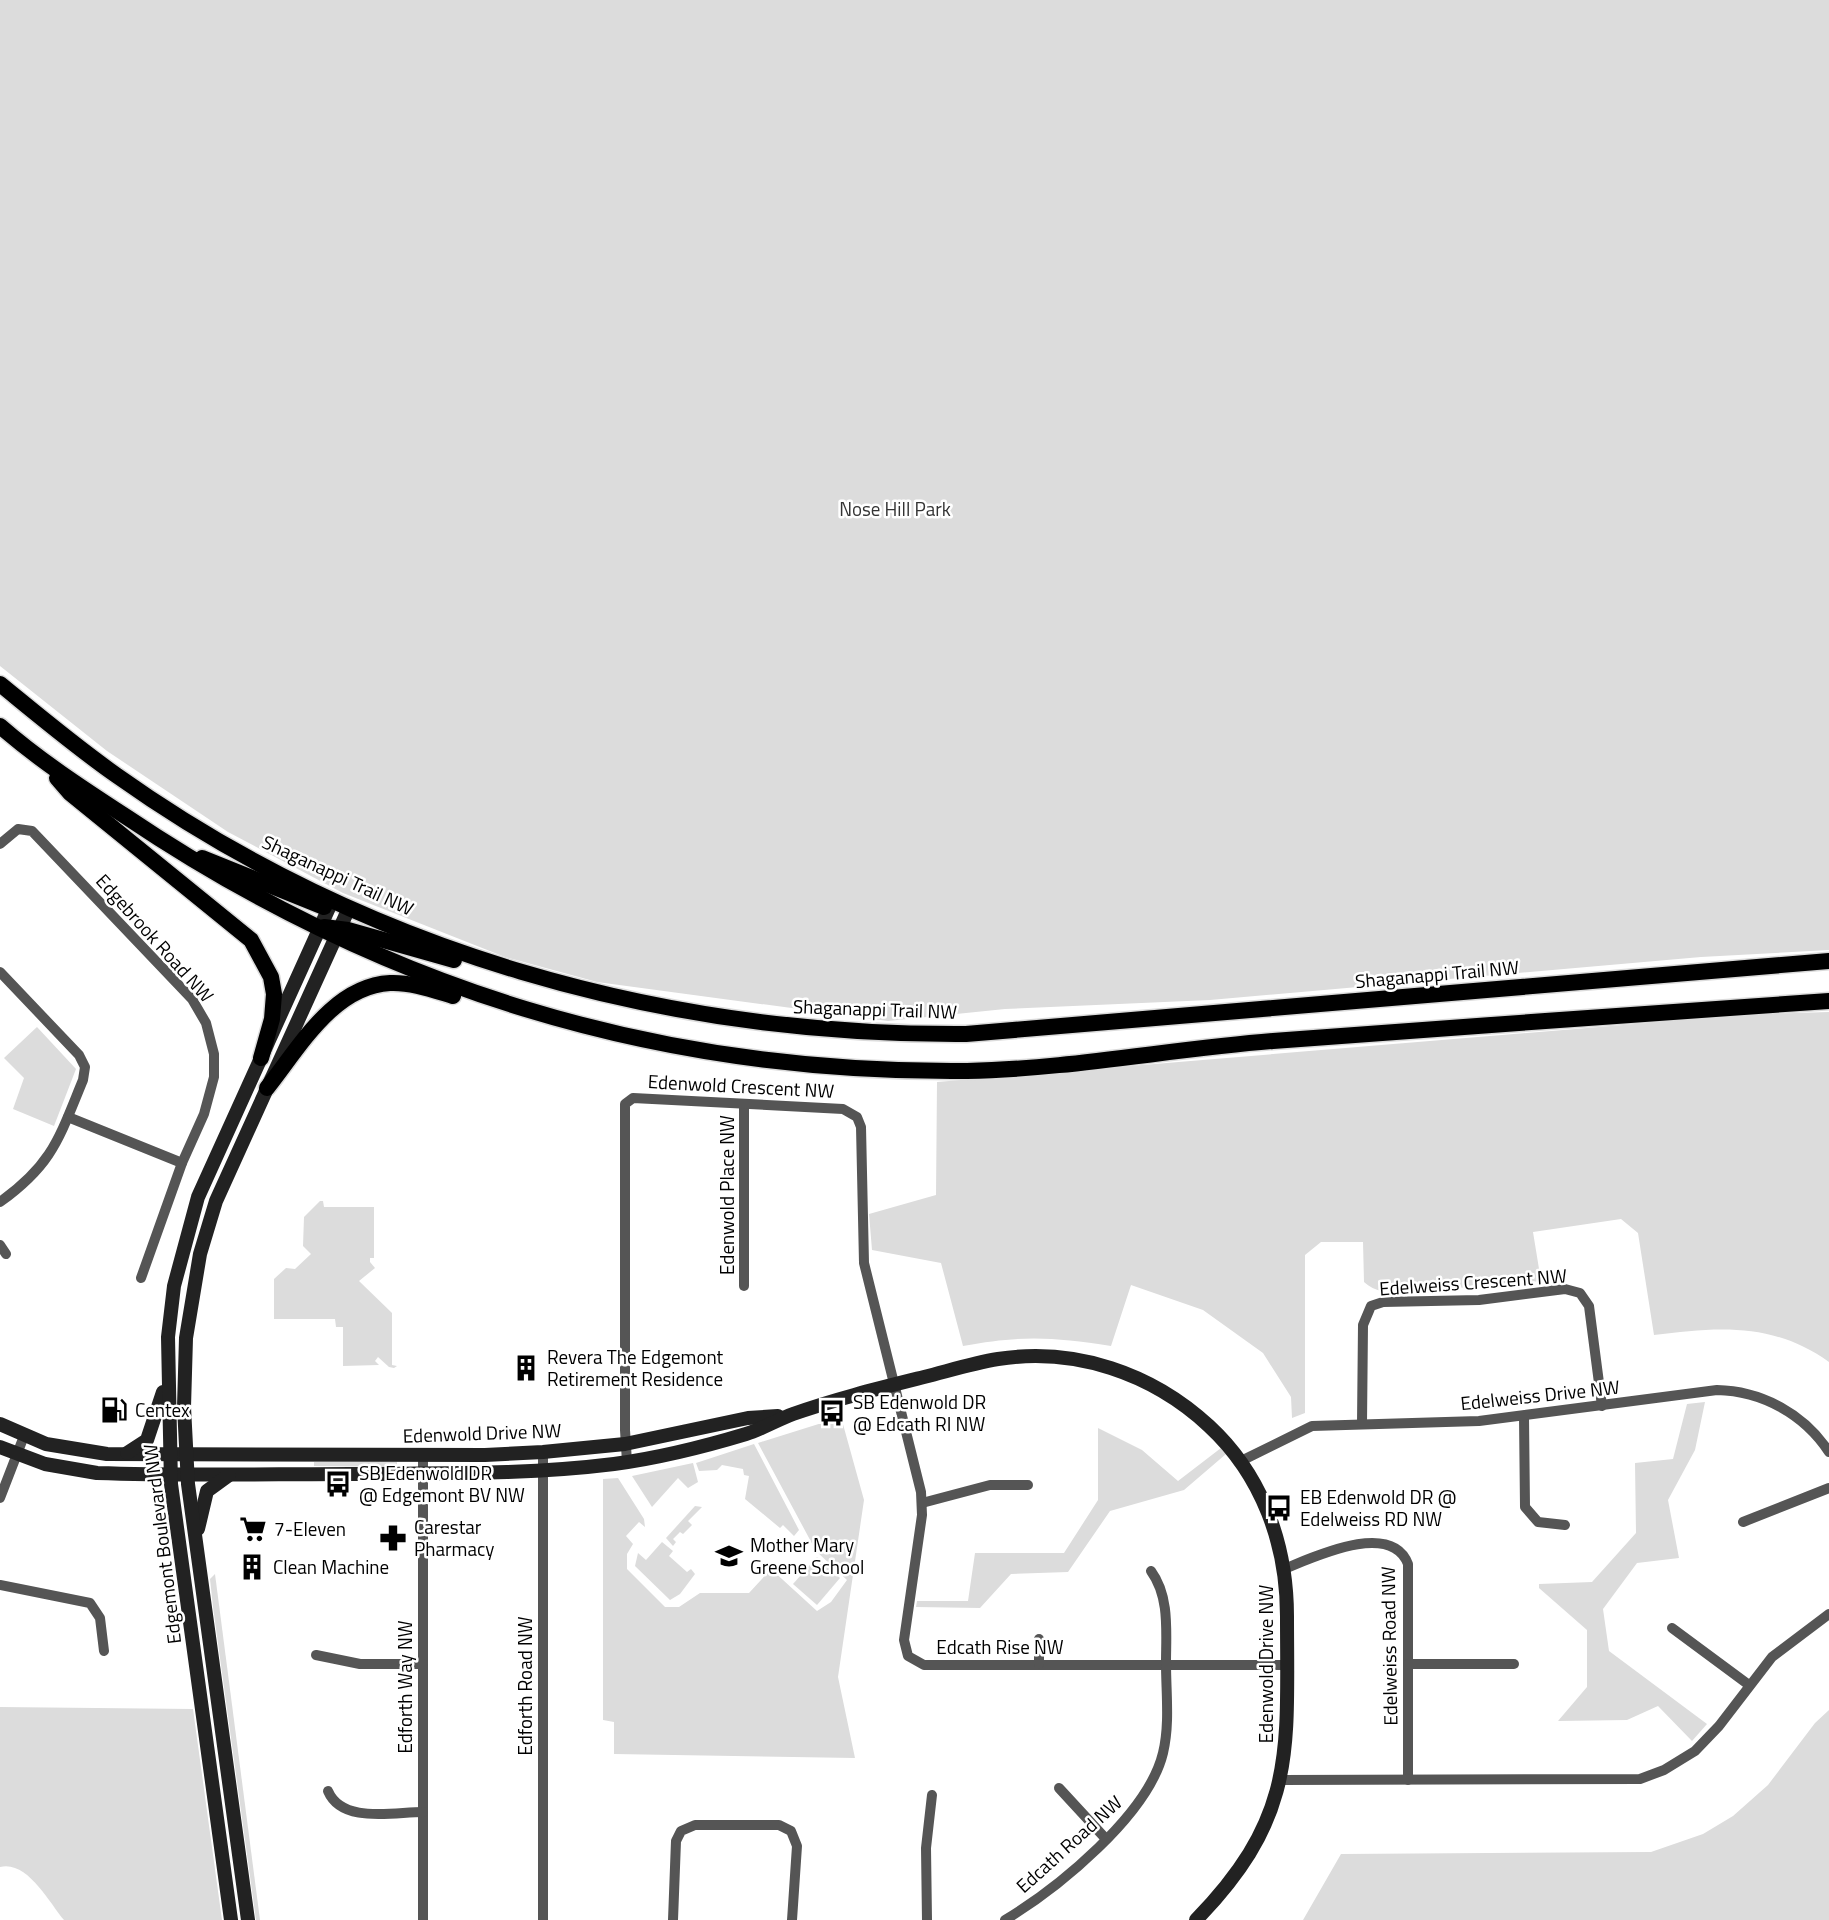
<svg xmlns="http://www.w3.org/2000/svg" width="1829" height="1920" font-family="'Titillium Web',sans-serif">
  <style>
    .green { fill: #dcdcdc }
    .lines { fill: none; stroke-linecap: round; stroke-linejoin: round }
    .primary-casing { stroke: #dbdbdb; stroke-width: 19 }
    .street { stroke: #555; stroke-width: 10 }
    .secondary { stroke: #222; stroke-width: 14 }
    .primary { stroke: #000; stroke-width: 16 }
    .labels { text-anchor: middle; stroke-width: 5; stroke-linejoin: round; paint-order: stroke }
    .park-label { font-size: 19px; fill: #333; stroke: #fff }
    .street-label { font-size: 19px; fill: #000; stroke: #fff }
    .poi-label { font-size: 19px; fill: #000; stroke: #fff; text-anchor: start }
  </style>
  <rect width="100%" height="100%" fill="#fff"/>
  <g class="green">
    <polygon points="0,0 1829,0 1829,950 1701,957 1210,1000 1005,1009 888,1021 597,982 505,957 343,893 228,832 107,751 0,666"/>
    <path d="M1829 1012V1362C1773 1322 1718 1327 1654 1335L1638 1233 1621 1219 1533 1232 1541 1281 1445 1289 1443 1292C1419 1293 1382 1299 1364 1282L1363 1242H1321L1305 1255V1413L1292 1418 1291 1397 1263 1353 1203 1310 1131 1285 1111 1346C1053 1337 1022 1335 963 1346L941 1263 872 1250 869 1214 936 1195 937 1082 1755 1014Z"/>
    <polygon points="37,1027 76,1069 54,1126 13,1109 24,1078 4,1058"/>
    <polygon points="320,1201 323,1201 324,1207 374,1207 374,1258 370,1258 370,1262 375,1268 359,1281 392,1313 392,1365 397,1366 394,1368 389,1367 378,1357 375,1361 379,1365 343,1366 343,1327 336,1327 335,1319 274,1319 274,1279 286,1268 295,1269 311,1254 303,1246 304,1217"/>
    <polygon points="1705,1402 1695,1450 1668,1500 1679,1558 1637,1563 1603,1609 1609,1651 1707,1724 1692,1741 1658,1706 1627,1720 1558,1721 1587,1687 1587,1630 1539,1588 1539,1584 1592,1582 1636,1533 1635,1463 1673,1459 1687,1404"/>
    <polygon points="841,1417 864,1500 838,1677 855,1758 614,1754 614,1722 603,1720 603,1479 618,1478 644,1519 645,1527 639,1522 626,1536 633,1544 627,1554 627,1569 665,1607 679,1607 700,1593 749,1593 771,1569 817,1611 831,1602 847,1580 816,1551 758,1443"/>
    <polygon points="1098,1428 1142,1450 1178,1481 1221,1448 1226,1454 1184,1490 1110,1511 1068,1572 1011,1574 980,1608 916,1607 917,1601 968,1601 975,1553 1064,1553 1098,1500"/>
    <polygon points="754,1444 799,1530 794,1536 783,1525 780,1528 745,1499 749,1476 744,1475 743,1469 722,1465 717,1470 699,1471 696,1463"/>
    <polygon points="314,1462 397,1462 397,1467 314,1466"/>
    <polygon points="693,1463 698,1482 688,1488 678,1478 652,1507 632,1476"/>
    <polygon points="695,1506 702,1507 688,1521 692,1525 683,1534 680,1532 673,1539 676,1542 673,1546 666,1538"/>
    <polygon points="662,1542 673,1551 669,1556 687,1572 691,1569 695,1574 680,1594 670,1600 635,1566 638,1553 646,1560"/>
    <polygon points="817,1557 840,1578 817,1605 793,1584"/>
    <polygon points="215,1574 260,1920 256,1920 213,1607 210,1579"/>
    <path d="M0 1707 193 1709 222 1920H64C49 1902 27 1860 0 1867Z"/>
    <polygon points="1829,1710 1829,1920 1303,1920 1341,1854 1651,1852 1703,1834 1733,1816 1768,1785 1815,1723"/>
  </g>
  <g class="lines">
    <g class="primary-casing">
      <g id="primary">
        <path d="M0 684C38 715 76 747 116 775 365 952 663 1036 966 1034L1829 961"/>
        <path d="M0 726C39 760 82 788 125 816 381 988 657 1074 967 1071 1069 1069 1171 1049 1273 1041 1458 1026 1644 1015 1829 1001"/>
        <polyline points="57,778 70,793 251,940 271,977 274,994 272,1019 261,1058"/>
        <polyline points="202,858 324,907"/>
        <polyline points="324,927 348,930 454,960"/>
        <path d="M267 1088C299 1048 333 986 390 983 411 982 433 990 453 996"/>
      </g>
    </g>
    <g class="street">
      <polyline points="0,844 18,829 32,831 192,999 206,1023 214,1054 214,1077 204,1114 182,1163 68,1117"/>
      <path d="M0 972 79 1055 85 1067 83 1080C59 1138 53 1164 0 1202"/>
      <polyline points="744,1104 744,1286"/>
      <polyline points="0,1245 6,1254"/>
      <polyline points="141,1278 182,1163"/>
      <polyline points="1524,1417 1525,1507 1538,1522 1565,1525"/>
      <polyline points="1362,1423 1363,1325 1371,1306 1383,1302 1479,1300 1565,1289 1580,1293 1589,1306 1602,1406"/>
      <polyline points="543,1452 543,1920"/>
      <polyline points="423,1455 423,1920"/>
      <path d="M1241 1461 1312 1426 1479 1421 1717 1390C1762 1391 1804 1414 1829 1452"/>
      <polyline points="627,1462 625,1430 625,1104 633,1098 843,1109 857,1117 861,1127 864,1263 921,1492 922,1515 904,1640 908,1656 924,1665 1287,1665"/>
      <polyline points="0,1498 24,1436"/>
      <polyline points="922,1503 990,1485 1028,1485"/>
      <polyline points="1743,1522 1829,1488"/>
      <path d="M1284 1569C1314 1557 1391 1520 1408 1564V1780"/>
      <polyline points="0,1585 90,1603 100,1618 104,1651"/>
      <polyline points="1672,1628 1749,1685"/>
      <polyline points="316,1655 360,1664 423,1664"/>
      <polyline points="1039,1664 1039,1639"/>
      <polyline points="1408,1664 1514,1664"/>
      <polyline points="1282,1780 1640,1779 1664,1770 1695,1751 1719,1726 1772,1657 1829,1614"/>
      <polyline points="1059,1788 1106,1839"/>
      <path d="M328 1791C342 1824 393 1812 423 1812"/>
      <polyline points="673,1920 676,1841 681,1831 695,1825 779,1825 791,1831 797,1846 792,1920"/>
      <polyline points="927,1920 926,1848 932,1795"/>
      <path d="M1005 1920C1058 1888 1148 1815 1163 1753 1170 1724 1166 1693 1166 1663 1166 1632 1170 1597 1151 1571"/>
    </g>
    <g class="secondary">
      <polyline points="0,1424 46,1444 107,1454 485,1455 543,1452 625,1444 748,1418 778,1416"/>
      <path d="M0 1447 45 1464 97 1473C181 1476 267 1474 351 1474 439 1473 526 1475 614 1464 659 1458 703 1447 746 1434 762 1429 777 1420 793 1414 835 1399 880 1388 924 1377 948 1371 973 1363 998 1359 1075 1347 1152 1373 1209 1426 1262 1475 1287 1544 1287 1616 1287 1751 1297 1816 1196 1920"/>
      <polyline points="127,1453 147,1440 163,1392"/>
      <polyline points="198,1529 207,1491 229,1475"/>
      <polyline points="231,1920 171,1484 168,1337 174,1286 198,1197 332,901"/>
      <polyline points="248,1920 188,1484 184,1407 186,1338 200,1254 216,1201 349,908"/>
    </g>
    <use href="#primary" class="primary"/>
  </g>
  <defs>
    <g id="building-bare" transform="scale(2.1)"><path d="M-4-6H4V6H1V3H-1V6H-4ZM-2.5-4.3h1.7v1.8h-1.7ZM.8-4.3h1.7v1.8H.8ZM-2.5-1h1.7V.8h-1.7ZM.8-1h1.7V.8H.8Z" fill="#000" stroke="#fff" stroke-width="2.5" paint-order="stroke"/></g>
    <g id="fuel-bare" transform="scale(2.1)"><path d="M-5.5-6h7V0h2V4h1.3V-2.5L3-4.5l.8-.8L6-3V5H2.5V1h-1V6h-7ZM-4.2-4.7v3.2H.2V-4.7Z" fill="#000" stroke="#fff" stroke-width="2.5" paint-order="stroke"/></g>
    <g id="bus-bare" transform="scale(2.1)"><path d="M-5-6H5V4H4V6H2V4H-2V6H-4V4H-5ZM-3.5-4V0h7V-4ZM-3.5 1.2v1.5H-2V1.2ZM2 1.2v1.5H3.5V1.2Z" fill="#000" stroke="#fff" stroke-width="2.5" paint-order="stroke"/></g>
    <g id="supermarket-bare" transform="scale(2.1)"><path d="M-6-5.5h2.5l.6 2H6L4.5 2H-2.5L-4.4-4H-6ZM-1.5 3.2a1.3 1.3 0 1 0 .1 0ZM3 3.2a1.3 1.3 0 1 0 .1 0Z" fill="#000" stroke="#fff" stroke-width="2.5" paint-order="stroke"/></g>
    <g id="pharmacy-bare" transform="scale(2.1)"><path d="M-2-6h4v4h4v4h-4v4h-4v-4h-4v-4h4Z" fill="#000" stroke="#fff" stroke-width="2.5" paint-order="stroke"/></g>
    <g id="school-bare" transform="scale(2.1)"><path d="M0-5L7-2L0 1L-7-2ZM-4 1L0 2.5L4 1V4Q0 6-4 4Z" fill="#000" stroke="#fff" stroke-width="2.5" paint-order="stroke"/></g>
  </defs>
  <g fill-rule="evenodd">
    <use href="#building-bare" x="526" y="1368"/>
    <use href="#fuel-bare" x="114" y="1410"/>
    <use href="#bus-bare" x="832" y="1413"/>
    <use href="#bus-bare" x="338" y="1484"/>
    <use href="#bus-bare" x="1279" y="1508"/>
    <use href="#supermarket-bare" x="253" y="1529"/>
    <use href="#pharmacy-bare" x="393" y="1538"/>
    <use href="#school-bare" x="729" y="1556"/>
    <use href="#building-bare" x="252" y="1567"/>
  </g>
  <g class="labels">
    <g class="park-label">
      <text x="895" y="516">Nose Hill Park</text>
    </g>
    <g class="street-label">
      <text transform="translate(338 875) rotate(25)" y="7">Shaganappi Trail NW</text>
      <text transform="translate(155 938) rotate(48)" y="7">Edgebrook Road NW</text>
      <text transform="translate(1437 974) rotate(-5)" y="7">Shaganappi Trail NW</text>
      <text transform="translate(875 1009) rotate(2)" y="7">Shaganappi Trail NW</text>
      <text transform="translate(741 1086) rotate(3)" y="7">Edenwold Crescent NW</text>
      <text transform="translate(727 1195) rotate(-90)" y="7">Edenwold Place NW</text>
      <text transform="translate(1473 1282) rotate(-4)" y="7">Edelweiss Crescent NW</text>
      <text transform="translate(1540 1395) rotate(-6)" y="7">Edelweiss Drive NW</text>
      <text transform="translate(482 1433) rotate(-2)" y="7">Edenwold Drive NW</text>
      <text transform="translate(162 1544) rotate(-97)" y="7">Edgemont Boulevard NW</text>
      <text transform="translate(1389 1646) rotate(-91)" y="7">Edelweiss Road NW</text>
      <text x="1000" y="1654">Edcath Rise NW</text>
      <text transform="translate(1266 1664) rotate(-90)" y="7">Edenwold Drive NW</text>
      <text transform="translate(525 1686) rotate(-90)" y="7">Edforth Road NW</text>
      <text transform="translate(405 1687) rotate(-90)" y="7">Edforth Way NW</text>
      <text transform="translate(1069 1844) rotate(-42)" y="7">Edcath Road NW</text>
    </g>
    <g class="poi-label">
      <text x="547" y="1364">Revera The Edgemont<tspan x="547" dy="22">Retirement Residence</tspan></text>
      <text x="853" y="1409">SB Edenwold DR<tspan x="853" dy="22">@ Edcath RI NW</tspan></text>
      <text x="135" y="1417">Centex</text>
      <text x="359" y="1480">SB Edenwold DR<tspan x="359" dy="22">@ Edgemont BV NW</tspan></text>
      <text x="1300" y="1504">EB Edenwold DR @<tspan x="1300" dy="22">Edelweiss RD NW</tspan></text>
      <text x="414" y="1534">Carestar<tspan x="414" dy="22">Pharmacy</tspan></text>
      <text x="274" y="1536">7-Eleven</text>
      <text x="750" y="1552">Mother Mary<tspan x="750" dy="22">Greene School</tspan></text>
      <text x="273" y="1574">Clean Machine</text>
    </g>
  </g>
</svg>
